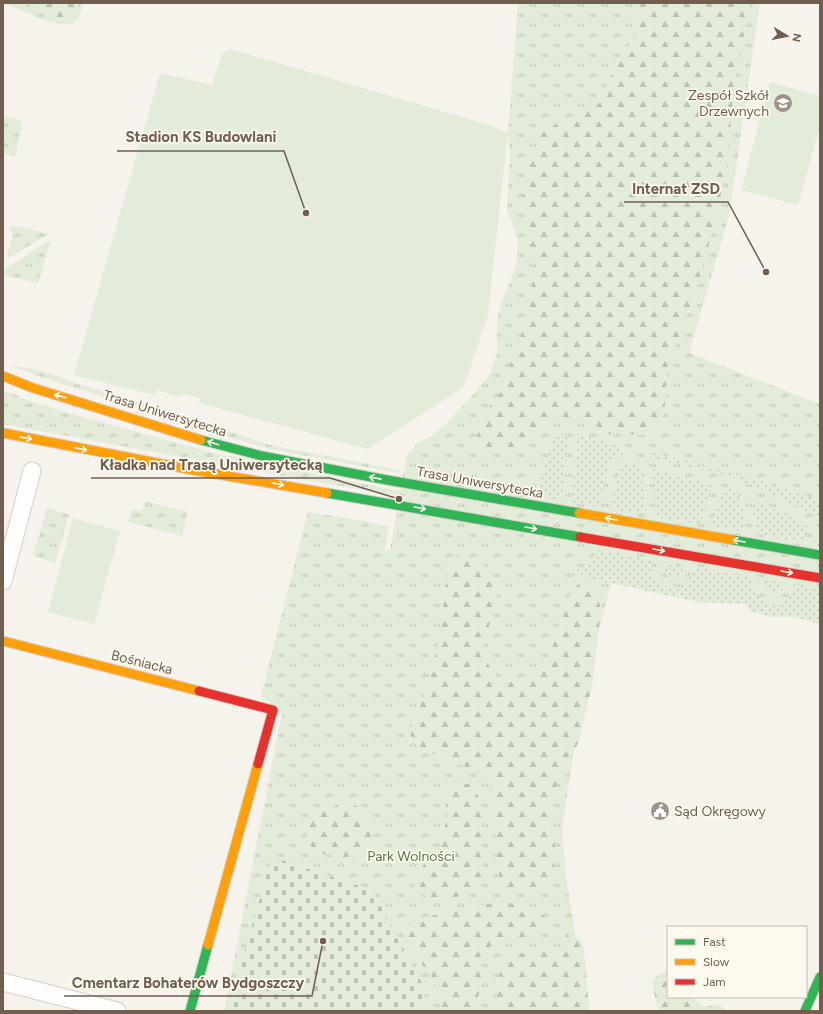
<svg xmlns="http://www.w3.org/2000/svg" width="823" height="1014" font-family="Figtree,sans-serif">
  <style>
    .grass { fill: url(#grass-tufts) }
    .forest { fill: url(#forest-firs) }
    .cemetery { fill: url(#cemetery-stones) }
    .garden { fill: url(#garden-dots) }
    .pitch { fill: #e2ecd8 }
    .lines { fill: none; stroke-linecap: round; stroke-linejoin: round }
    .street-casing { stroke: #d5d0ca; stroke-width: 19 }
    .fast-casing { stroke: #d4cfc7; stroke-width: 11 }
    .slow-casing { stroke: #d4cfc7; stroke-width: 11 }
    .jam-casing { stroke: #d4cfc7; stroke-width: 11 }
    .street { stroke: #fefdfc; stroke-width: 17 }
    .fast { stroke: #30b455; stroke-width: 9 }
    .slow { stroke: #ff9f0a; stroke-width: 9 }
    .jam { stroke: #e5322d; stroke-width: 9 }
    .oneway { stroke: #fdf9ee }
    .labels { text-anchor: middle; stroke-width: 3.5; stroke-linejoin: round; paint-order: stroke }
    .poi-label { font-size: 14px; fill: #725e4f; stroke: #fdf9ee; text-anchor: end }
    .street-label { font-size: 14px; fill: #725e4f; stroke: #fdf9ee }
    .park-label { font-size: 14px; fill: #547c4b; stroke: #fdf9ee }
    .leader { fill: none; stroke: #725e4f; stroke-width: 1.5 }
    .callout-dot { fill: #725e4f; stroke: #fdf9ee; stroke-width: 1.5 }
    .callout-label { font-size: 15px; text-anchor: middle; font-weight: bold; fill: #725e4f; stroke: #fdf9ee; stroke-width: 3.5; stroke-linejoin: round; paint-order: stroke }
  </style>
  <defs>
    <pattern id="grass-tufts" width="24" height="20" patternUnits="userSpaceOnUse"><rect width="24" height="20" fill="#e2ecd8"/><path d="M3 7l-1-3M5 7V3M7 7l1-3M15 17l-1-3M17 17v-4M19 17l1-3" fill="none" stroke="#bcc2b2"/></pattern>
    <pattern id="forest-firs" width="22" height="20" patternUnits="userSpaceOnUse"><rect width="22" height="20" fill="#e2ecd8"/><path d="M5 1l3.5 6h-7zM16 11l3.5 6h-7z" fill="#bcc2b2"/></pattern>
    <pattern id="cemetery-stones" width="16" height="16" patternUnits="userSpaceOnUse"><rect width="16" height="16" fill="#e2ecd8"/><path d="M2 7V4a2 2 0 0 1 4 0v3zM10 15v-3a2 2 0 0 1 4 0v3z" fill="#bcc2b2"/></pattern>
    <pattern id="garden-dots" width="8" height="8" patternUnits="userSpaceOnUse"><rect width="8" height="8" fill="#e2ecd8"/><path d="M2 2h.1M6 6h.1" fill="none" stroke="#bcc2b2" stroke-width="1.8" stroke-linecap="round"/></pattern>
  </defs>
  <rect width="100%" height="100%" fill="#f6f3ec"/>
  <g class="grass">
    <polygon points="3,3 84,3 78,19 73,24 59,24 41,19"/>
    <polygon points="518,3 760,3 729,216 689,353 820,404 820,624 793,617 771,617 750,611 747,604 699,602 611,583 583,693 562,828 566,877 575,932 573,1011 224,1011 282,713 261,696 308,512 365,521 389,527 385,550 390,550 399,496 294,478 3,424 3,390 36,403 69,413 214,453 400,491 407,455 418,443 429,438 445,425 472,396 490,374 497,354 497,321 501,304 516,266 518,240 507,210 510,158 508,133"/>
    <polygon points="3,116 22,121 16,155 14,155 13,158 11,155 4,153 3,155"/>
    <polygon points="10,225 17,227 17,226 49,234 6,259 13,232 9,231"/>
    <polygon points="51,239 38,283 4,276 6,268"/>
    <polygon points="7,365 38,370 67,379 71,382 154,406 270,445 399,470 399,473 274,450 207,431 181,420 65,385"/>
    <polygon points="145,501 188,512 182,536 128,522 132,509 142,511"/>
    <polygon points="47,508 69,514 55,563 33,556"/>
  </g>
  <g class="forest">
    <polygon points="29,3 80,3 75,17 67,21 53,20 43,12 30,9"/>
    <polygon points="636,3 751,3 734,83 727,168 716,216 698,286 668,365 665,404 662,420 652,434 634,435 620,430 605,436 595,424 575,419 557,419 542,426 522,449 508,451 482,449 475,443 483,415 500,393 527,319 535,263 521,200 541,132 599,104 612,74 639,28"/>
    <polygon points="458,556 473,557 490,571 499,584 495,606 483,646 487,663 503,683 525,680 548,661 567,601 572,589 582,583 596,590 601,610 592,685 579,741 555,789 549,816 555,843 554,878 550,889 516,891 500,883 492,795 491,778 427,750 412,742 410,730 423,697 440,638 448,562"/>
    <polygon points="452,784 470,784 481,800 483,877 479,887 471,889 450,901 427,897 414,888 423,865 442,843 447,814 445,796"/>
    <path d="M345 802C365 804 363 821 374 834 367 868 339 855 315 853 313 848 307 841 307 835 304 816 331 808 345 802Z"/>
    <path d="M514 903 538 910 545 917C544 943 508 937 491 946 487 948 483 954 480 957L483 982 473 1011H440L441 1007 432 977 411 950 403 934 413 923 435 915 453 912 487 904Z"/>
    <polygon points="569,933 582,941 586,967 589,1011 492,1011 497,995 501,965 527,951 556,953"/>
    <polygon points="665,972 668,974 668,997 692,997 705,1007 719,1005 728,1011 658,1011 652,981 658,975"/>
  </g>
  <polygon class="cemetery" points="272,857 372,890 426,991 420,1011 227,1011"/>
  <g class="garden">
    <polygon points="560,433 567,436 568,439 561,500 536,496 554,436 556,434"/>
    <polygon points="577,434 617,445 624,449 625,453 614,459 609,466 598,507 571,502 578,446"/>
    <polygon points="646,451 746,477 820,500 820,517 736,478 648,457"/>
    <polygon points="631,463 638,467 641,472 646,515 609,509 620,470 625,464"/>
    <polygon points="652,469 713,485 700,524 657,517 651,471"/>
    <path d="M727 489C745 489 743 519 745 532L710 526 722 492Z"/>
    <polygon points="751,500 754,500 805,524 809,529 802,542 757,534"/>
    <path d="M596 550 651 560C652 566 651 571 654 576 660 588 677 592 687 582 691 578 692 572 694 567L751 577C752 582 753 588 755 593 762 606 781 608 790 596 793 593 794 588 795 584L820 589V624L793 617H771L750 611 747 604 699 602 573 575V570C586 572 593 561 596 550Z"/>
    <path d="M662 562 684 566 680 575 671 577C663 575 663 569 662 562Z"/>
    <path d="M762 579 786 583C779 600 765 596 762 579Z"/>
  </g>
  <g class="pitch">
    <polygon points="230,49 486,124 508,133 488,315 464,387 368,449 199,403 200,398 181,393 180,397 156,390 155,395 74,375 160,73 212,85 222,54"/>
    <polygon points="770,82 820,96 820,125 798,205 741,190"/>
    <polygon points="73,518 120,531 94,624 48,612"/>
  </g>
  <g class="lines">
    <g class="street-casing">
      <g id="street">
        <polyline points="3,581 32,471"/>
        <polyline points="3,982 117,1011"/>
      </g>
    </g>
    <g class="fast-casing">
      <g id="fast">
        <polyline points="201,440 262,456 387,480 579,513"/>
        <polyline points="327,493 580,537"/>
        <polyline points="733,540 820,555"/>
        <polyline points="190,1011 208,945"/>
        <polyline points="805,1011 820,977"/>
      </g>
    </g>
    <g class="slow-casing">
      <g id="slow">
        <polyline points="3,376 33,388 201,440"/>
        <polyline points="3,433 193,470 327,493"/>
        <polyline points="579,513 733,540"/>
        <polyline points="3,641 199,691"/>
        <polyline points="208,945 258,764"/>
      </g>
    </g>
    <g class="jam-casing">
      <g id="jam">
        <polyline points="580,537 820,578"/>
        <polyline points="199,691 273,710 258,764"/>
      </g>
    </g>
    <use href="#street" class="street"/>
    <use href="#fast" class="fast"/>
    <use href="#slow" class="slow"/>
    <use href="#jam" class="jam"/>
  </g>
  <defs><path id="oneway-shaft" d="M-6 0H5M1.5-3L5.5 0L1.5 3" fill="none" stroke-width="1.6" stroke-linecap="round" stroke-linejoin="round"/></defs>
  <g class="oneway">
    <use href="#oneway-shaft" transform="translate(60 396) rotate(-164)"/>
    <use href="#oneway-shaft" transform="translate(26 438) rotate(11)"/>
    <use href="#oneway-shaft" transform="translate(213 443) rotate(-163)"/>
    <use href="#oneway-shaft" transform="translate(81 449) rotate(12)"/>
    <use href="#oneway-shaft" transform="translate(375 478) rotate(-169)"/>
    <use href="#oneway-shaft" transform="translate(278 484) rotate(10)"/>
    <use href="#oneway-shaft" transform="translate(420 508) rotate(10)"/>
    <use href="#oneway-shaft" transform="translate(611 519) rotate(-170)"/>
    <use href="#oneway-shaft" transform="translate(531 528) rotate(10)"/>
    <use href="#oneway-shaft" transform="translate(739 541) rotate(-170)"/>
    <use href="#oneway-shaft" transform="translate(659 550) rotate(10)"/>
    <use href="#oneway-shaft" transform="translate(787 572) rotate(10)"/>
  </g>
  <defs>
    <g id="university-disc" transform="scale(1)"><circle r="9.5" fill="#a09286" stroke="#fdf9ee"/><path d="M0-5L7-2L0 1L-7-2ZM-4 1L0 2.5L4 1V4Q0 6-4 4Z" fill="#fff"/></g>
    <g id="civic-disc" transform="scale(1)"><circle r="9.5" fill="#a09286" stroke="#fdf9ee"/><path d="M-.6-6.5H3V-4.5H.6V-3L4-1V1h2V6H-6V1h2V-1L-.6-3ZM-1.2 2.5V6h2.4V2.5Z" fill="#fff"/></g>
  </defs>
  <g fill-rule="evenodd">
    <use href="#university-disc" x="783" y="103"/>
    <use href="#civic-disc" x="660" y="811"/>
  </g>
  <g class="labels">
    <g class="poi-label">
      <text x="769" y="100">Zespół Szkół<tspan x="769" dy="16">Drzewnych</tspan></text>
      <text x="674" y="816" text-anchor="start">Sąd Okręgowy</text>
    </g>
    <g class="street-label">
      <text transform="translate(165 413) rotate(17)" y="5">Trasa Uniwersytecka</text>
      <text transform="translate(480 482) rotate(10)" y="5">Trasa Uniwersytecka</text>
      <text transform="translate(142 662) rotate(14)" y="5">Bośniacka</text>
    </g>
    <g class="park-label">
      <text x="411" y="861">Park Wolności</text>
    </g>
  </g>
  <path class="leader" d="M306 213L284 151H117M766 272L728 202H624M399 499L330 478H91M323 941L312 996H64"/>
  <g class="callout-dot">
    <circle cx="306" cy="213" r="4"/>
    <circle cx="766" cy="272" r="4"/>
    <circle cx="399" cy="499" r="4"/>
    <circle cx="323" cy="941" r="4"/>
  </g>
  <g class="callout-label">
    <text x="201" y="142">Stadion KS Budowlani</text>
    <text x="676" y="194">Internat ZSD</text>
    <text x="211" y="470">Kładka nad Trasą Uniwersytecką</text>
    <text x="188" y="988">Cmentarz Bohaterów Bydgoszczy</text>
  </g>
  <rect width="823" height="1014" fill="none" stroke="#725e4f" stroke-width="8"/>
  <rect x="667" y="926" width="140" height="72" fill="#fdf9ee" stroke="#c5bbae"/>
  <rect x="675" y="939" width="20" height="6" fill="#30b455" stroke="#c5bbae"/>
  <text x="703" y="946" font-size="12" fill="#725e4f">Fast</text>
  <rect x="675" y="959" width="20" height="6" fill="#ff9f0a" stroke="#c5bbae"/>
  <text x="703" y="966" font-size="12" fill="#725e4f">Slow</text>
  <rect x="675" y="979" width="20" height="6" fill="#e5322d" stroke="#c5bbae"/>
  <text x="703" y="986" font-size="12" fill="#725e4f">Jam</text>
  <g transform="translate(787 36) rotate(100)" stroke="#fdf9ee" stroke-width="3" paint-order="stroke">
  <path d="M0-3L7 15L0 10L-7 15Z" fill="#725e4f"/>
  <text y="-6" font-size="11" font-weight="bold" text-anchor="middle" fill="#725e4f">N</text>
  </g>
</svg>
